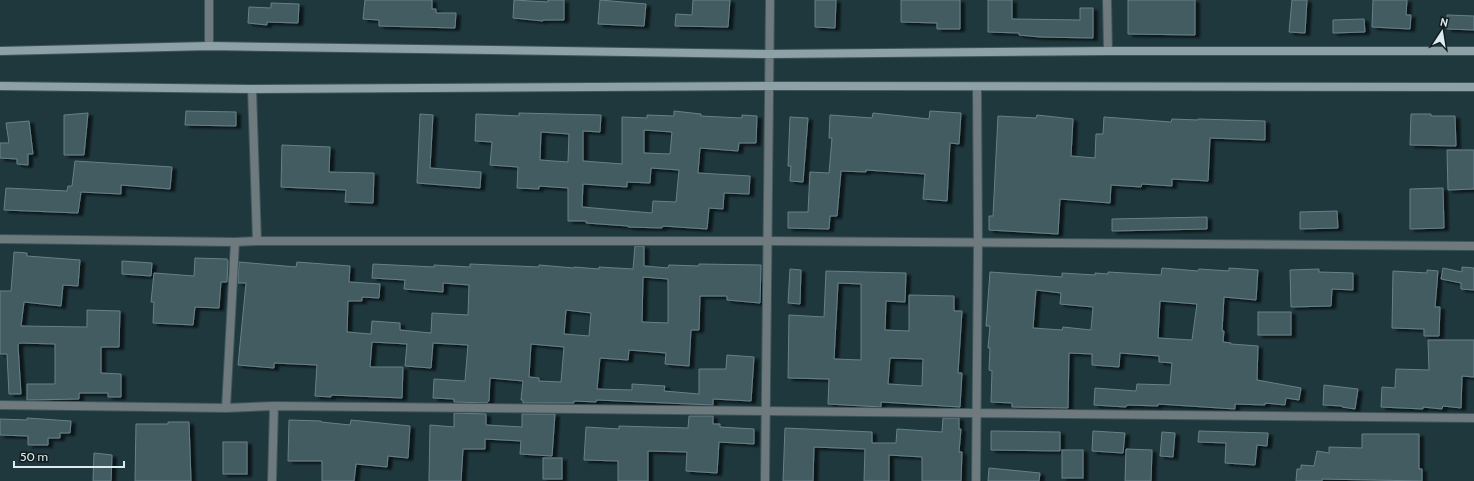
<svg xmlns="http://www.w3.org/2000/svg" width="1474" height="481" font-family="Cabin,sans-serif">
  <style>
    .building { fill: #425b62; stroke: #668188; fill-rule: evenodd; filter: url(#shadow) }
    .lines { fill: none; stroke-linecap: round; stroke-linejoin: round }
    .street-casing { stroke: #3d555a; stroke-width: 10 }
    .secondary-casing { stroke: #3d555a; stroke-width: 10 }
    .street { stroke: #6e7a7d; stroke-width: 8 }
    .secondary { stroke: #8ea1a6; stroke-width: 8 }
  </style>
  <defs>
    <filter id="shadow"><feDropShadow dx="4.5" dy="2.5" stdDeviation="1" flood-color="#0009"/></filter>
  </defs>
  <rect width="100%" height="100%" fill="#1f383e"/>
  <g class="building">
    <polygon points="365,0 432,0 432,9 436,9 436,13 456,13 455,28 379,26 379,20 363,19"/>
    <polygon points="514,0 548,2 548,0 564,0 564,20 543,20 543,21 513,18"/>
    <polygon points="600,0 646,4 644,26 598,24"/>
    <polygon points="693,0 730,0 728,27 675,26 676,14 692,15"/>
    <polygon points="815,0 836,0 835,28 815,27"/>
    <polygon points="901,0 960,0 960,29 937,29 937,23 901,22"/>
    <polygon points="988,0 1012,0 1012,19 1080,20 1080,8 1093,8 1093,38 1040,37 1019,35 1019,33 988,32"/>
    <polygon points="1128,0 1195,0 1195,35 1128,34"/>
    <polygon points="1292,0 1307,0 1305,33 1289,32"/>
    <polygon points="1373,0 1407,0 1406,15 1411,15 1410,29 1372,27"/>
    <polygon points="271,3 299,4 298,23 267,22 267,25 248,23 249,7 271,8"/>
    <polygon points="1447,15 1474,16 1474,30 1447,29"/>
    <polygon points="1364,19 1365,32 1333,33 1333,20"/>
    <polygon points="186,111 236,112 236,126 185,125"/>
    <path d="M674 111 701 114V116L742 118V115L757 116 756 143H739L738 151 700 148 698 173 750 176 749 194 724 193 723 209 709 208 707 229 663 226 662 228 628 227V226L586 223V221H568V188L539 186V189L517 188 518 167 490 165 492 142 475 141 476 114 519 116V113L601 115 600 132 583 131V161L622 164V117L647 118V115L674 116ZM644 130 672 132 670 154 644 153ZM541 132 569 134 568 162 540 160ZM651 168 679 170 676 202 653 201 652 213 582 207 583 184 627 187V182L650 183Z"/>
    <polygon points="930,111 961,113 959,144 950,143 947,201 923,199 925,174 866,170 866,172 841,171 837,216 830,216 829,229 788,228 788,212 808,212 810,172 829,173 832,138 829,138 830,115 872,118 873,113 929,119"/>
    <polygon points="88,113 84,155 64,155 64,115"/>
    <polygon points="420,114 433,115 430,168 481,172 480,188 417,183"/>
    <polygon points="1411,114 1431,114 1431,116 1455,116 1456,146 1410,145"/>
    <polygon points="1037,115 1073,119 1071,156 1095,158 1096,134 1103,134 1104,117 1171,122 1172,119 1198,120 1198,119 1265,121 1265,140 1210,138 1208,181 1172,179 1172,186 1142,184 1141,187 1111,185 1110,203 1060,199 1058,234 989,230 989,216 993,216 998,116 1036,118"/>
    <polygon points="790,117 808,118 803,182 790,181 791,166 788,166"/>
    <polygon points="29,121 33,154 28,154 28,165 17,164 17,159 0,158 0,143 9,143 6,123"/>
    <polygon points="282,145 330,147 329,172 374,173 373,203 345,202 346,190 281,187"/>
    <polygon points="1447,150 1474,150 1474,189 1448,190"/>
    <polygon points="75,161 172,167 170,189 121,185 121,194 81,192 78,213 4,210 6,188 67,191 68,186 72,186"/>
    <polygon points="1443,188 1444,228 1410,229 1410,189"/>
    <polygon points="1337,211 1338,228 1300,229 1300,212"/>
    <polygon points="1207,217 1207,229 1112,231 1112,219"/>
    <path d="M635 246H644V266L668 268 669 265 699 266V264L761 265 760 303 727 300V296H700L699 330H691L689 366 665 364 666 353 629 350 628 360 600 358 597 389 632 390V384L665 386 664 391 699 394V369H726L727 355 754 357 751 401 713 399V405L597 400 596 402 574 401V403H523V400H521L523 381 490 378 489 401 487 403 454 402V399L433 398 434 379 465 381 468 345 433 343 431 368 405 366 407 344 372 342 370 367H403L402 398 331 395V397L315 396 317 365 274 363V368L238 365 246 283H238L239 262 296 267 297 262 350 266 349 282 380 284 379 298 362 297V301H348L347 332 371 334 372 321 400 323V330L431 333 432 313 468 315 469 285 443 283V292L404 289 405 280 372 278 373 264 434 267V265L470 267V264L539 267V265L574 268V267L599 269V267L633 269ZM643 277 668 279V323L642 322ZM566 310 591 313 589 336 564 334ZM531 344 564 347 561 382 539 381V378L529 377Z"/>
    <polygon points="14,252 27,253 27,256 80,260 78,286 63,285 61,306 24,302 21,326 87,327 87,310 120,311 119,347 101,347 101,373 121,374 121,397 108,397 108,393 79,393 79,399 27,400 27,384 55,384 55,344 20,343 18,345 21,394 9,394 7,354 0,354 0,291 11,291"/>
    <polygon points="195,258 227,259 228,261 227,282 221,282 219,308 195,307 193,325 153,323 154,302 151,302 154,273 194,276"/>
    <polygon points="122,261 152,263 151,276 122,274"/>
    <polygon points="1462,267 1474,268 1474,290 1461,289 1461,283 1441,279 1443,268 1462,272"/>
    <path d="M1162 268 1198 271 1199 269 1229 271V268L1258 270 1256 300 1224 297 1222 331H1224L1223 342 1231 343V344L1258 346 1257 380 1301 388 1299 400 1286 398 1285 405 1265 403V405L1235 404V409L1158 404V406L1127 405 1126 407 1094 405 1095 388 1136 391 1137 384 1170 385 1172 363 1159 362V356L1120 353 1119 367 1092 365V354L1069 353 1068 408 1012 407V403L991 402 992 371 989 370 990 348H988L990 326H986L990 272 1062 277V273L1095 275V273L1108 274V272L1161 275ZM1036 290 1061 293 1060 304 1093 307 1091 330 1063 327 1062 330 1033 328ZM1160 301 1197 304 1192 340 1158 338Z"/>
    <polygon points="790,269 801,270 800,304 788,303"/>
    <polygon points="1319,269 1319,272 1353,273 1353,290 1332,289 1331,306 1291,307 1290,270"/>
    <polygon points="1427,270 1438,271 1435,307 1440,307 1439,336 1424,336 1424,329 1392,328 1393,271 1427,273"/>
    <path d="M826 271 906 273 905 302 886 301 885 330 909 331V295L954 296V311H962L958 373H962L960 407 881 402V407L828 404 829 379 788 378 789 315 824 317ZM838 283 861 284V360L834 359ZM890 358 923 359 922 386 888 384Z"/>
    <rect x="1258" y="312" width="33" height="23"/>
    <polygon points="1428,340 1474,340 1474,377 1462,376 1461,408 1443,406 1442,409 1423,407 1423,409 1381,407 1382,387 1395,388 1396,369 1429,370"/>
    <polygon points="1324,385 1358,389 1355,409 1342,407 1342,406 1323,405"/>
    <polygon points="454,413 486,414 486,425 522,427 522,414 555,414 552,456 520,454 521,441 485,439 485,449 463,449 461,481 429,481 430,425 454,427"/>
    <polygon points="689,416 713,416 713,424 720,424 720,427 754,429 754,444 719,442 717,473 686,471 687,452 648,451 648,481 618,481 618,461 584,460 586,427 619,429 619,426 688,428"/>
    <polygon points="27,418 71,421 70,433 60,433 60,438 48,438 48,445 28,445 28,436 0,435 0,419 27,420"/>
    <polygon points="943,418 959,418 959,429 961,429 959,452 962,452 961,481 922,481 922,457 889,455 889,481 864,481 865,449 814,447 813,481 783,481 785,428 872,432 872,443 896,443 897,429 942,432"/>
    <polygon points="289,420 321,421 321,422 350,425 351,420 410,426 408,458 388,456 387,467 356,464 354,481 322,481 322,461 288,461"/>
    <polygon points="168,422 189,422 191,481 135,481 136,424 168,424"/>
    <polygon points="991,431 1060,432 1060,451 991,450"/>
    <polygon points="1093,431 1125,433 1123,453 1092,451"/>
    <polygon points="1199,431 1268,433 1267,446 1257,445 1255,465 1225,463 1226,443 1198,442"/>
    <polygon points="1162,432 1175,433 1173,457 1160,456"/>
    <polygon points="1362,434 1419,434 1419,469 1422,469 1422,481 1322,479 1322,481 1296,481 1297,469 1301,469 1301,465 1314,466 1317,451 1329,453 1329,447 1362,448"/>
    <rect x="223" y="442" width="24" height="32"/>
    <polygon points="1126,449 1152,450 1151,481 1125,481"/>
    <rect x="1062" y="450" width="21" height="28"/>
    <polygon points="94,453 112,455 111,481 93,481"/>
    <rect x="543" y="458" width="19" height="21"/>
    <polygon points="989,468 1040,473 1039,481 988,481"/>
  </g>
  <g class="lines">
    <g class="street-casing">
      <g id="street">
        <polyline points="1107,0 1108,51"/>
        <polyline points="209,46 209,0"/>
        <polyline points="252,89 257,241"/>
        <polyline points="0,239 235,242 257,241 768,241 1474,246"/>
        <polyline points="0,405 226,408 274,406 1474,418"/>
        <polyline points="226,408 235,242"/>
        <polyline points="272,481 274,406"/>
        <polyline points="765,481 770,0"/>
        <polyline points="976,481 978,243 977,87"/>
      </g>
    </g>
    <g class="secondary-casing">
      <g id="secondary">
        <polyline points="0,51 209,46 770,54 1108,51 1474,51"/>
        <polyline points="0,86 252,89 769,86 1474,87"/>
      </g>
    </g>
    <use href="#street" class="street"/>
    <use href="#secondary" class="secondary"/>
  </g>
  <g transform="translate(1442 32) rotate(12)" stroke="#131d20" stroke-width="3" paint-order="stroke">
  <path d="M0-3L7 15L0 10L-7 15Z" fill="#ddebef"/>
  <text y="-6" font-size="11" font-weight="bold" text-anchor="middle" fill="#ddebef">N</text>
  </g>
  <path d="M14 461v6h110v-6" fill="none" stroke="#ddebef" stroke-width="2"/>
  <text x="20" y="461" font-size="12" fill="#ddebef" stroke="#131d20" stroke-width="3" paint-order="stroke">50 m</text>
</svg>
